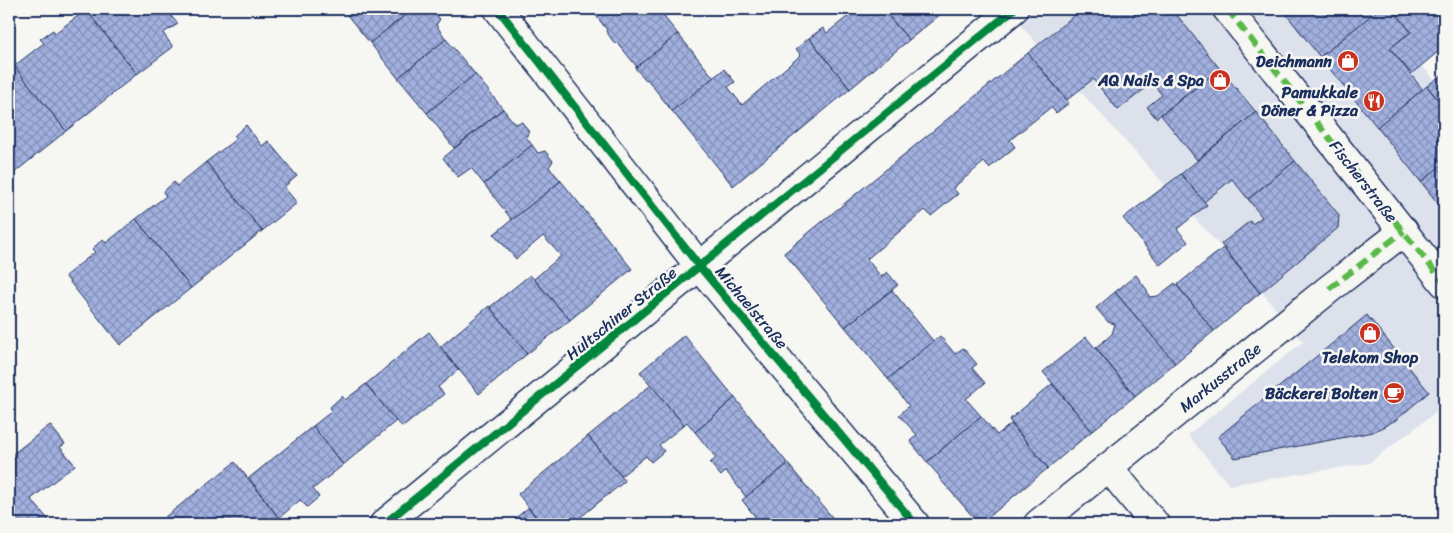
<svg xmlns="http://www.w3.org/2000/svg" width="1453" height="533" font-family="Sriracha,sans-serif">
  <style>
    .built { fill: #dde1ec }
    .building { fill: url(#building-cross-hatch); stroke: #1b2f5e }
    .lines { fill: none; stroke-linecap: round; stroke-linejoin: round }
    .street-casing { stroke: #1b2f5e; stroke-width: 31 }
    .street { stroke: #f6f6f2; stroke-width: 28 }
    .quiet { stroke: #58b947; stroke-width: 6; stroke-dasharray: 12 6; stroke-linecap: butt }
    .cycleway-casing { stroke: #f6f6f2; stroke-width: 11 }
    .cycleway { stroke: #00873e; stroke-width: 8 }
    .labels { text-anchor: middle; stroke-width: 5; stroke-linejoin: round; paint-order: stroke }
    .poi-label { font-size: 16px; font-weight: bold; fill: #1b2f5e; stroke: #f6f6f2; text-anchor: end }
    .street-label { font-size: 16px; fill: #1b2f5e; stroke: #f6f6f2 }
  </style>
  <defs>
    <pattern id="building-cross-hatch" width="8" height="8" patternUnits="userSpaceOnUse" patternTransform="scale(1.25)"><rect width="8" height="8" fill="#a2b0df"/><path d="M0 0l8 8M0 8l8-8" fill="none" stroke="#8390b8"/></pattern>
  </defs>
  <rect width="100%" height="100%" fill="#f6f6f2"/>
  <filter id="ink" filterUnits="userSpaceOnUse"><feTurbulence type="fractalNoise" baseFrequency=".02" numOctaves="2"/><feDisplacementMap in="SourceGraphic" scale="10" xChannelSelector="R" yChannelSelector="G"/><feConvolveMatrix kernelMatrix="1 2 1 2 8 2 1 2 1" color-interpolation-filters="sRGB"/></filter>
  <g filter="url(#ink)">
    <polygon class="built" points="1006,9 1376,9 1444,92 1444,406 1369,463 1229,485 1188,435 1303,342 1267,298"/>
    <g class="building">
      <polygon points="88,9 165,9 178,24 163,33 173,47 137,74 86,10"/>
      <polygon points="342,9 413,9 370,43"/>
      <polygon points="413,9 423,9 424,11 431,9 440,19 436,25 446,39 398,78 370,43"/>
      <polygon points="591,9 668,9 670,12 664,17 678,34 637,67 617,42 615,44 606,31 607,30"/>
      <polygon points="857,9 883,9 909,40 850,89 809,38 823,28 827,33"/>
      <polygon points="883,9 947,9 909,40"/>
      <polygon points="1082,9 1172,9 1220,69 1156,118 1147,107 1162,95 1152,83 1118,110 1093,79 1067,100 1028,53"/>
      <polygon points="1282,9 1367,9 1372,15 1320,57"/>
      <polygon points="1379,9 1393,9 1411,32 1390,48 1423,90 1377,127 1320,57"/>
      <polygon points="1393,9 1444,9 1444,47 1411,74 1390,48 1411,32"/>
      <polygon points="86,10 137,74 66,131 14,66 44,43 40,39 53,30 55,33"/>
      <polygon points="678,34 714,78 672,111 647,79 646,80 635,68"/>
      <polygon points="809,38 850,89 733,186 672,111 724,69 735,82 728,87 742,105 801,55 796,49"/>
      <polygon points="446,39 475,74 427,113 398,78"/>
      <polygon points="1028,53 1069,103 1056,113 1051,107 1010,140 1015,147 989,168 984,162 953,188 958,194 931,216 925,210 867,259 881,277 887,272 898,285 845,327 784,253"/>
      <polygon points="14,66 66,131 9,177 9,71"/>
      <polygon points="1220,69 1256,112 1197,160 1161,115"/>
      <polygon points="1444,73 1444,108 1427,86"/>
      <polygon points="475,74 503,109 454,148 427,113"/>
      <polygon points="1427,86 1444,108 1444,163 1421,182 1377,127"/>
      <polygon points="503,109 515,124 522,122 529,132 526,137 532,145 484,184 471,168 458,177 443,158"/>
      <polygon points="1256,112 1295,161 1248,199 1232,179 1204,202 1181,174"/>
      <polygon points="246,125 262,146 268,141 297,176 284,187 297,203 262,231 206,162 236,139 234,136"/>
      <polygon points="532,145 538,153 545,151 553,161 549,167 561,181 512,220 484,184"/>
      <polygon points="1295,161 1339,215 1338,228 1260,293 1221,244 1250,221 1252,224 1262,217 1248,199"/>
      <polygon points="206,162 262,231 191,288 136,219 166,196 163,192 174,182 177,186"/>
      <polygon points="1444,163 1444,211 1421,182"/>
      <polygon points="1181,174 1207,205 1177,229 1188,242 1160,265 1123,218"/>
      <polygon points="561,181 632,269 570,320 534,279 561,256 543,236 516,259 494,234"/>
      <polygon points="136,219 191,288 120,345 65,276 95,252 92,249 103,239 106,243"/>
      <polygon points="1223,248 1260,293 1214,331 1177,285"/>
      <polygon points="530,275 570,320 527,354 490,307"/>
      <polygon points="1136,275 1147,290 1149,297 1158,296 1175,283 1214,331 1175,363 1115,292"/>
      <polygon points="892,290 934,342 888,379 845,327"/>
      <polygon points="1115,292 1175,363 1135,396 1096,348 1112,334 1115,324 1108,322 1096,308"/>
      <polygon points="489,306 527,354 479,394 440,347"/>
      <polygon points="1367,315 1429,392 1396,420 1373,432 1235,458 1218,437"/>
      <polygon points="429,332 458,370 438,387 444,394 403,427 396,421 366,384"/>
      <polygon points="684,335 735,398 695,432 687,422 684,425 640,372"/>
      <polygon points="940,336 955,354 963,348 977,364 972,368 985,383 966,399 981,416 927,462 910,441 917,435 899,415 909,406 888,379"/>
      <polygon points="1086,337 1135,396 1092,431 1043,372"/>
      <polygon points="366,384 396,421 343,465 313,426 332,411 330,407 342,396 345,400"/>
      <polygon points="1052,384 1092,431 1048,468 1009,420"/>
      <polygon points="651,385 684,425 659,445 664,451 651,462 646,456 621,476 588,436"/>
      <polygon points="735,398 788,464 746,497 726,471 721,476 710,463 716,458 695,432"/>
      <polygon points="981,416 997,435 1011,424 1048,468 984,521 975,519 939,478 940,477 927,462"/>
      <polygon points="50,425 65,444 60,447 75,465 31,499 52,524 9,524 9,457"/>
      <polygon points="313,426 343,465 313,489 319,497 307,507 300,500 279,518 249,478"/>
      <polygon points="588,436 625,481 572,524 542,524 518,494"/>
      <polygon points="235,462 279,518 271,524 171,524 165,517"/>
      <polygon points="788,464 836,522 833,524 761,524 742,500"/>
      <polygon points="528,508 542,524 508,524"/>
    </g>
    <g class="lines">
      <g class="street-casing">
        <g id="street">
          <polyline points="498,9 700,267 915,524"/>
          <polyline points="1227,9 1444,283"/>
          <polyline points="1109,468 1155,524"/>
          <polyline points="384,524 1014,9"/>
          <polyline points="1038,524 1329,289 1404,231"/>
        </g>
      </g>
      <use href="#street" class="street"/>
      <g class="quiet">
        <polyline points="1227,9 1444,283"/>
        <polyline points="1329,289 1404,231"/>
      </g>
      <g class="cycleway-casing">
        <g id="cycleway">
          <polyline points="498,9 700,267 915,524"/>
          <polyline points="384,524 1014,9"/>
        </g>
      </g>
      <use href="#cycleway" class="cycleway"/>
    </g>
  </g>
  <defs>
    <g id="shop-disc" transform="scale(1.125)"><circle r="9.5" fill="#c8321e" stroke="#f6f6f2"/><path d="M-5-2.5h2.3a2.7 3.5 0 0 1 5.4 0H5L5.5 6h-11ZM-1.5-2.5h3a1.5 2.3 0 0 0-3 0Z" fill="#fff"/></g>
    <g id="restaurant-disc" transform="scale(1.125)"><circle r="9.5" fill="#c8321e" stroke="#f6f6f2"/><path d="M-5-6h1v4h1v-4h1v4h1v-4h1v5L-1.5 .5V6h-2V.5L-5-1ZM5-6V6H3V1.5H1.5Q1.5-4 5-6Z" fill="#fff"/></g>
    <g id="cafe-disc" transform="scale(1.125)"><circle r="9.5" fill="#c8321e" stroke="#f6f6f2"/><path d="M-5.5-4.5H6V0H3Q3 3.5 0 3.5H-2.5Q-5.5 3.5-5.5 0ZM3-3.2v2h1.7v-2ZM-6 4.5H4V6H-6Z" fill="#fff"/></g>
  </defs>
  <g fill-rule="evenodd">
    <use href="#shop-disc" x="1348" y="61"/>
    <use href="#shop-disc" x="1220" y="80"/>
    <use href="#restaurant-disc" x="1374" y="101"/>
    <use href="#shop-disc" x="1370" y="333"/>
    <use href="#cafe-disc" x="1394" y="393"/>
  </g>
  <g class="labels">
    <g class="poi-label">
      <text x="1332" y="67">Deichmann</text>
      <text x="1204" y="86">AQ Nails &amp; Spa</text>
      <text x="1358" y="98">Pamukkale<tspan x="1358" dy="18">Döner &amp; Pizza</tspan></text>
      <text x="1370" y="363" text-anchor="middle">Telekom Shop</text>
      <text x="1378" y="399">Bäckerei Bolten</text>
    </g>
    <g class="street-label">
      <text transform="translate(1364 181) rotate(52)" y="6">Fischerstraße</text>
      <text transform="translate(752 307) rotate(50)" y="6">Michaelstraße</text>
      <text transform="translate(621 313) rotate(-39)" y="6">Hultschiner Straße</text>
      <text transform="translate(1220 377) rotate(-39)" y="6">Markusstraße</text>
    </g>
  </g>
  <rect width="1453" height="533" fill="none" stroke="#f6f6f2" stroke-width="30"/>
  <rect x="15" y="15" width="1423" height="503" fill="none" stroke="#1b2f5e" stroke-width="2" filter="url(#ink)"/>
</svg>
